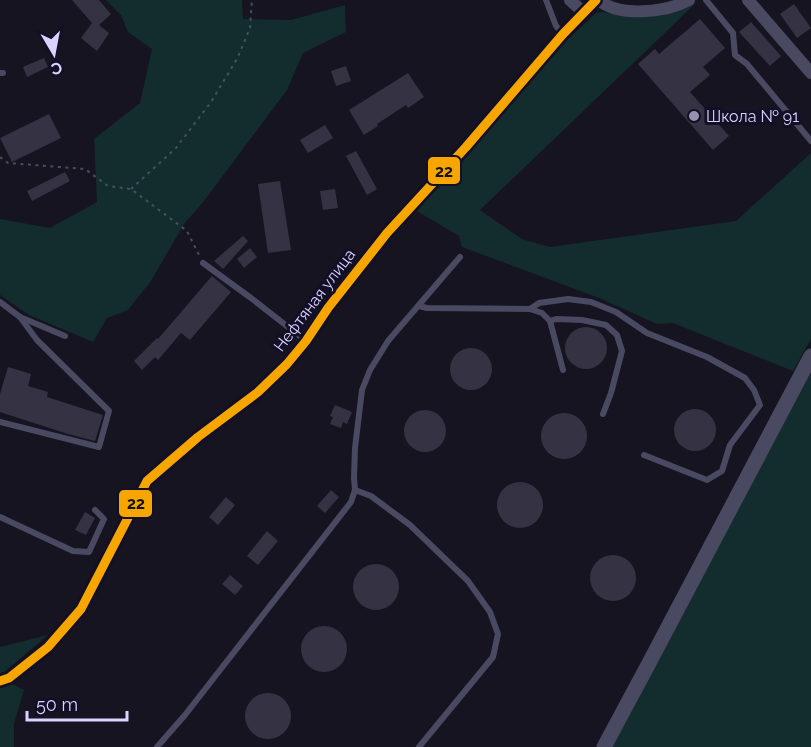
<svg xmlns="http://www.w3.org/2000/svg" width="811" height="747" font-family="Raleway,sans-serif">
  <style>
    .green { fill: #132c2d }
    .building { fill: #343243 }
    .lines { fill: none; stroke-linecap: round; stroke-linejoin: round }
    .path { stroke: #44505f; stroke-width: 2; stroke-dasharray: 3 4.5; stroke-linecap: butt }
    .service { stroke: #4a4962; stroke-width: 6 }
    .minor { stroke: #4a4962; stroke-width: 12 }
    .tertiary { stroke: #4a4962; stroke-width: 15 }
    .bus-1-casing { stroke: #130f26; stroke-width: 14 }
    .bus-1 { stroke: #f7a600; stroke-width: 9 }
    .poi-dot { fill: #9591b1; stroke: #130f26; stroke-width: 2 }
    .labels { text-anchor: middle; stroke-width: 6; stroke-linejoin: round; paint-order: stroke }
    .poi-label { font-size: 16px; fill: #d9d4ff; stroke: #130f26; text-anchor: start }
    .street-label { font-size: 16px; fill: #d9d4ff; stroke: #130f26 }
    .line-badge { stroke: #130f26; stroke-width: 2 }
    .pale-badge-label { font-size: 16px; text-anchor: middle; font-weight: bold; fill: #111 }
  </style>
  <rect width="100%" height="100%" fill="#161421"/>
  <g class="green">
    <polygon points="106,0 242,0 243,19 291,20 345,5 346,32 303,53 287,90 204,201 184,224 151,281 128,310 107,318 93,342 29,315 0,295 0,219 50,228 97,202 94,139 140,103 152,49 128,32 121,15"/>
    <polygon points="696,3 480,210 522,239 550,247 736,221 811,153 811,339 793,371 673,323 657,324 599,298 462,247 459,236 417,211 568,39 596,13 602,12 624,16 676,11"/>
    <polygon points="811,372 811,747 611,747 639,694"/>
    <polygon points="48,635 4,672 0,673 0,647"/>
    <polygon points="10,683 24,690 14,724 14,747 0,747 0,688"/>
  </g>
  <g class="building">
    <polygon points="72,0 99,0 111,14 99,25 109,33 97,51 81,38 92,23"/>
    <polygon points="794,4 811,28 797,38 780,14"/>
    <polygon points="700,19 725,48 703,67 710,75 690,92 729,136 713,150 638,64 655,49 659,54"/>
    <polygon points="751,22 781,56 770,66 739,32"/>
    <polygon points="44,58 48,67 27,77 23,67"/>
    <polygon points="346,66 351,81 336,86 331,71"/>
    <polygon points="408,73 424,97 408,108 406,105 377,124 378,126 364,135 349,110"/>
    <polygon points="49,114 61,138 12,162 0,138"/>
    <polygon points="325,125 333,138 308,153 300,140"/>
    <polygon points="356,151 377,189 367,195 346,156"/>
    <polygon points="65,172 70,181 32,201 27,191"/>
    <polygon points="280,181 291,250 268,253 258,184"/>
    <polygon points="335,189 338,208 323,210 320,191"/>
    <polygon points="243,236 248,241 223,269 214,261"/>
    <polygon points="250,248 257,257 244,268 237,259"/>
    <polygon points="212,276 231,292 190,340 181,333 158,360 155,357 142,370 134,361 157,338 158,339"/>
    <circle cx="586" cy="348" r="21"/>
    <circle cx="471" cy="369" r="21"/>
    <polygon points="8,367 31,374 28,386 48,392 47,397 103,415 95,441 68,434 0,412 0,394"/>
    <polygon points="335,405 352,412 347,424 343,422 341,428 330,424 333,417 330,416"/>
    <circle cx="695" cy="430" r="21"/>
    <circle cx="425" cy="431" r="21"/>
    <circle cx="564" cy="436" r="23"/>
    <circle cx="520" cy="505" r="23"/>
    <polygon points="331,490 339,497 325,513 317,506"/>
    <polygon points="226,497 235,505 218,525 209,517"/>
    <polygon points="85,512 95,518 86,535 75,530"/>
    <polygon points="267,531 278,541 258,565 247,556"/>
    <circle cx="613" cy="578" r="23"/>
    <circle cx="376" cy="587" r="23"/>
    <polygon points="230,575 243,586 235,595 222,584"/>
    <circle cx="324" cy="649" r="23"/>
    <circle cx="268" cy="716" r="23"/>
  </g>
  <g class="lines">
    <g class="path">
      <polyline points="0,157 8,163 85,169 108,186 131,189 187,231 199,255"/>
      <polyline points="131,189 176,148 211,102 237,59 250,28 252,0"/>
    </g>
    <g class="service">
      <polyline points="546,0 556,26 563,34"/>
      <polyline points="706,0 733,33 735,55 747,64 811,141"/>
      <polyline points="0,73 3,73"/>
      <polyline points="203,263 251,298 306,341"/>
      <polyline points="0,302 20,317 65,336"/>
      <polyline points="419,306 427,308 530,309 542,313 550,321 563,370"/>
      <polyline points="530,309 539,303 568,299 591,302 616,312 647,333 707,357 745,378 754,390 760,405 730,445 722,471 707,480 644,455"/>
      <polyline points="550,321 556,319 582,320 606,325 617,335 622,351 611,393 603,414"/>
      <polyline points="0,422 99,447 109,411 37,340 20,317"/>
      <polyline points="355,490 371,496 410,525 468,581 490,612 498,634 493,657 419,747"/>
      <polyline points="0,517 73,551 89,552 104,519 95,510"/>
      <polyline points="157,747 185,715 351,502 355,490 354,478 355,448 362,390 370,370 388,341 460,257"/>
    </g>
    <g class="minor">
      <polyline points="570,0 583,12"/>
      <path d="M599 0C619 18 667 12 689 0"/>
      <polyline points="748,0 811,73"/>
      <polyline points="0,681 9,678 48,647 81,609 147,481 198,437 258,392 287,364 306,341 328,308 387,233 466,147 563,34 596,0"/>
    </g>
    <polyline class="tertiary" points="604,747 648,665 811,356"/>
    <g class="bus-1-casing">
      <polyline id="bus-1" points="0,681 9,678 48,647 81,609 147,481 198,437 258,392 287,364 306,341 328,308 387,233 466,147 563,34 596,0"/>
    </g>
    <use href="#bus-1" class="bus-1"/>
  </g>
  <circle class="poi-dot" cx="694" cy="116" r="6"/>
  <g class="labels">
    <g class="poi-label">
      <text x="706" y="122">Школа № 91</text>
    </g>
    <g class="street-label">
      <text transform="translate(314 300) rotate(-53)" y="6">Нефтяная улица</text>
    </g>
  </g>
  <g class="line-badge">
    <rect x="427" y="156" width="34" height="29" rx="6" fill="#f7a600"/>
    <rect x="118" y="489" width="35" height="29" rx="6" fill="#f7a600"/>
  </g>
  <g class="pale-badge-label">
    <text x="444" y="177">22</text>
    <text x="136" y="509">22</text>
  </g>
  <g transform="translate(54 54) rotate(170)" stroke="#130f26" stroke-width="4.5" paint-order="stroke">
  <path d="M0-4.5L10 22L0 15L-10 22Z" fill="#d9d4ff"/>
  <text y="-9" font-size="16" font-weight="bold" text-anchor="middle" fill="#d9d4ff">С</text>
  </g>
  <path d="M27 711v9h100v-9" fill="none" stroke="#d9d4ff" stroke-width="3"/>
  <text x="36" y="711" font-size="18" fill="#d9d4ff" stroke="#130f26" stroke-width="4.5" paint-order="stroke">50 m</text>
</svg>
